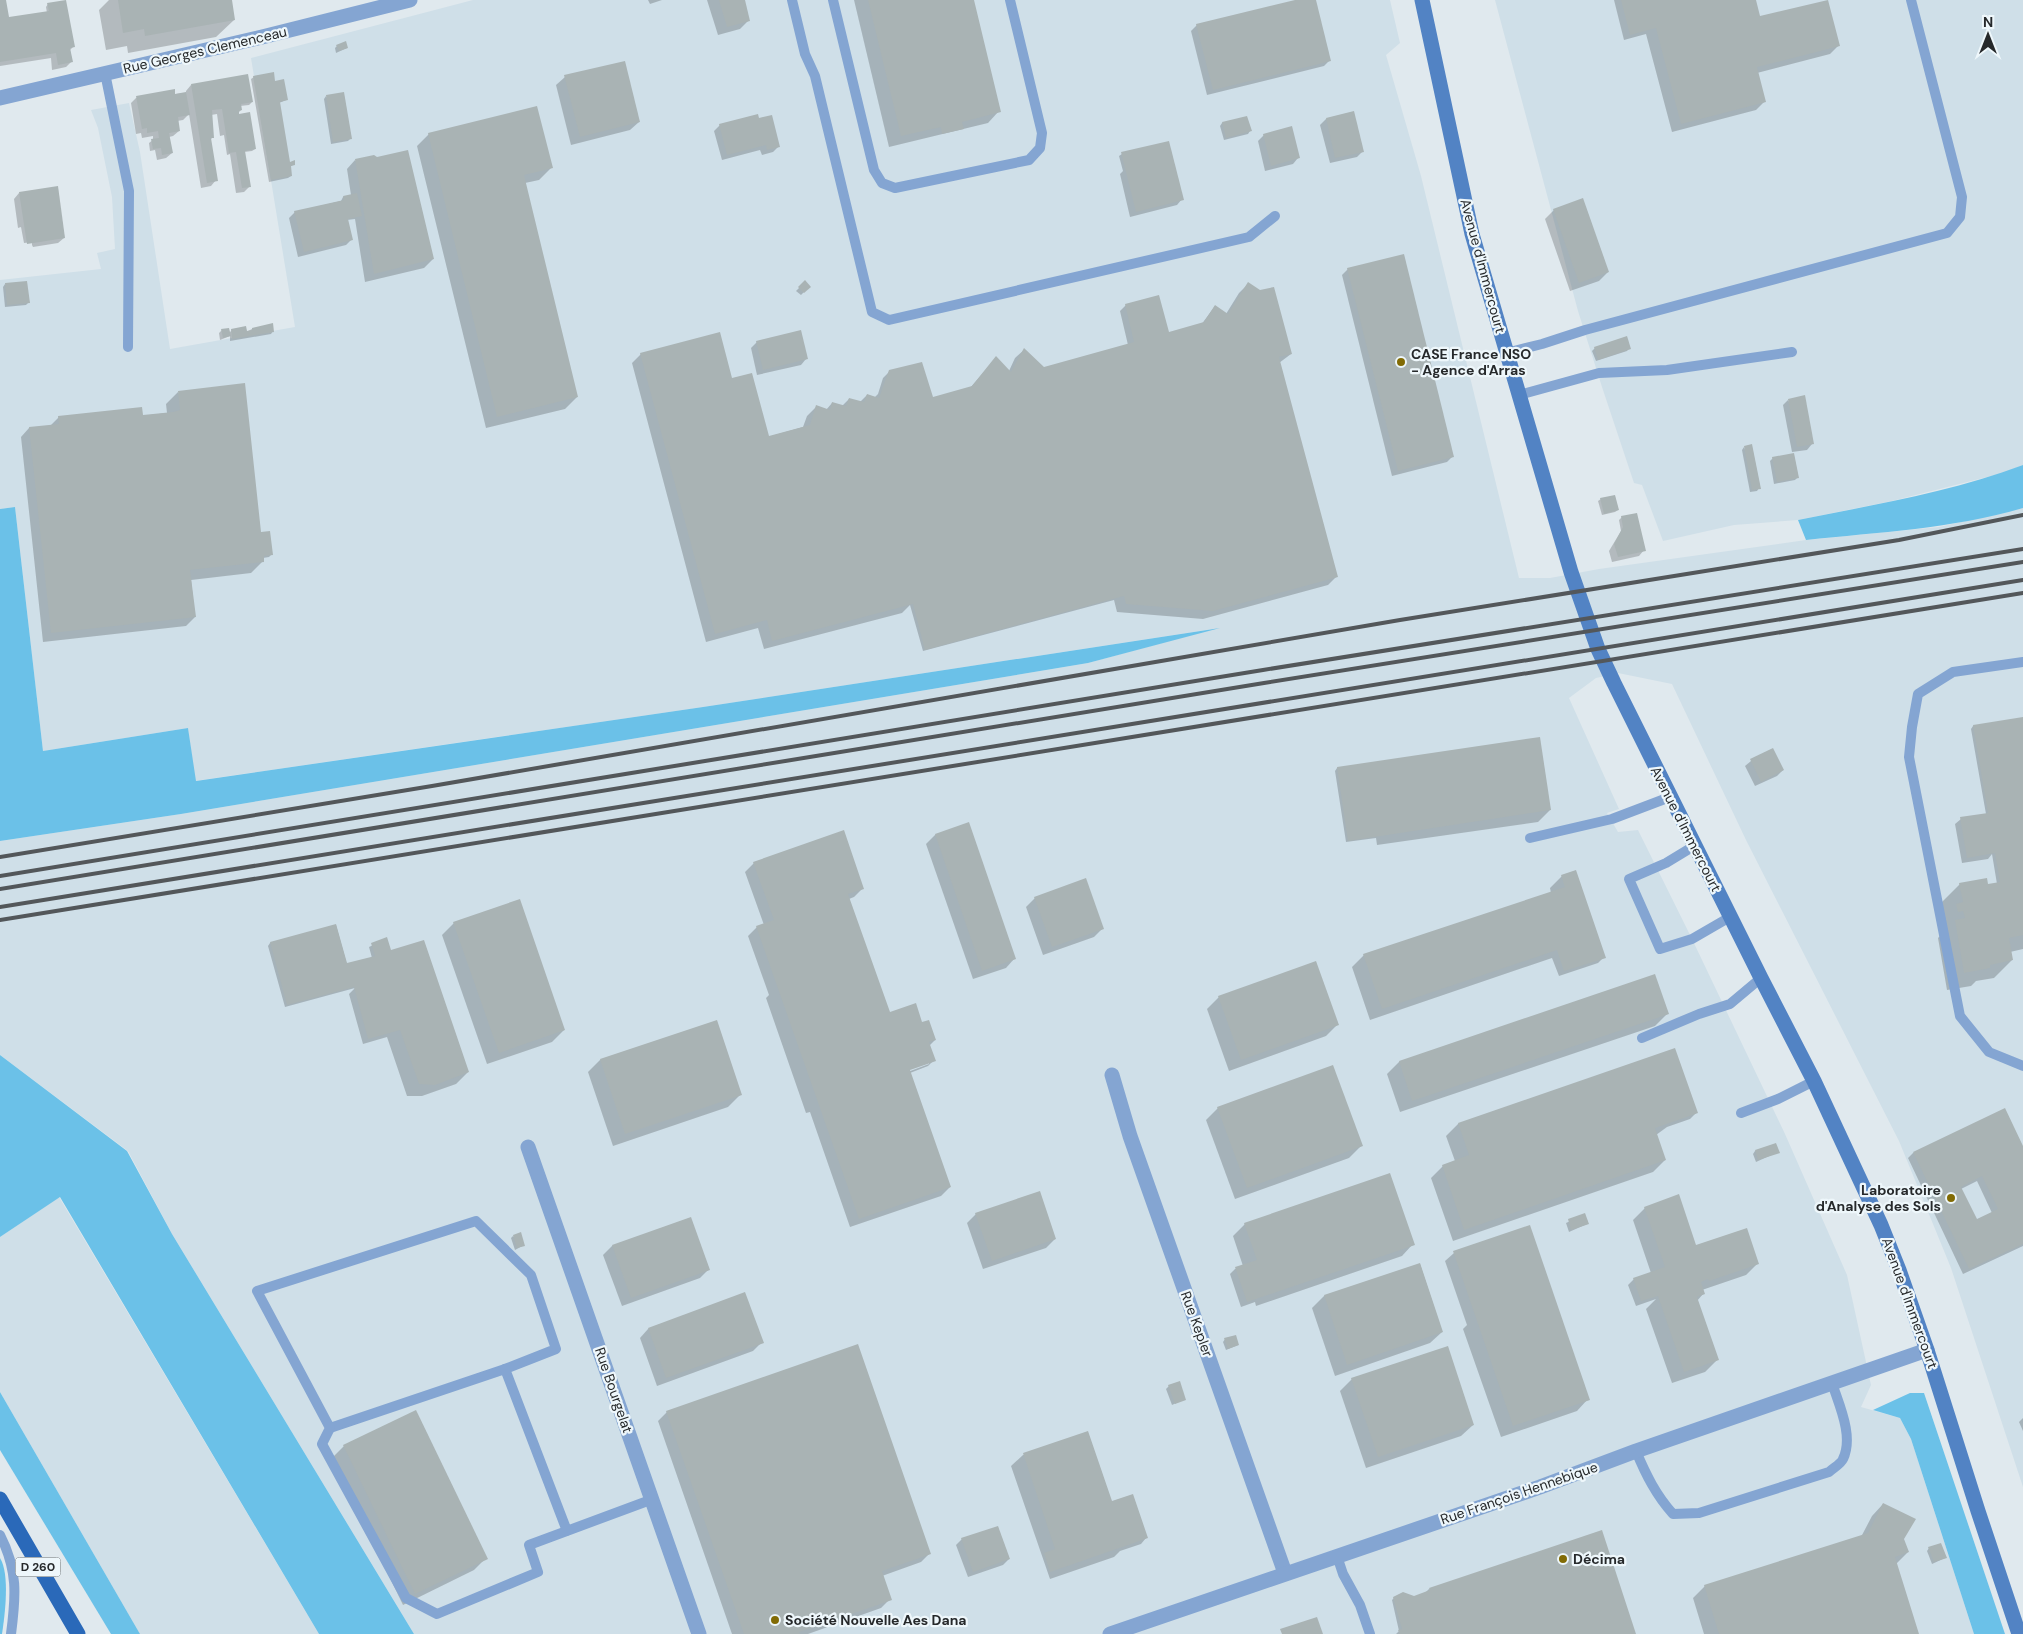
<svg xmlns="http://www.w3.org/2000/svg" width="2023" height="1634" font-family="'DM Sans',sans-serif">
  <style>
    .built { fill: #cfdfe8 }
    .green { fill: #6bc1e8 }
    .shadow { fill: #0003; fill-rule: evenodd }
    .building { fill: #a9b3b4; fill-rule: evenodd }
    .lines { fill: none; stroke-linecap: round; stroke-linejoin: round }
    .lane { stroke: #84a5d2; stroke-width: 10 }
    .street { stroke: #84a5d2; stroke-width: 15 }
    .secondary { stroke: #5283c4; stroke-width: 15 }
    .primary { stroke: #2a69b9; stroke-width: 15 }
    .rail { stroke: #53575a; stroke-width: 4 }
    .poi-dot { fill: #826b05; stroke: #eef7fb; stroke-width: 2 }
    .labels { text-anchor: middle; stroke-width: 4.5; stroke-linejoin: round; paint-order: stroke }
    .shield { fill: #eef7fb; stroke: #626769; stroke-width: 1 }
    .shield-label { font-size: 12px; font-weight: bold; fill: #26292b }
    .street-label { font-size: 14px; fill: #26292b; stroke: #eef7fb }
    .poi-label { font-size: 14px; font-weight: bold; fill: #26292b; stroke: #eef7fb; text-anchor: start }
  </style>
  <rect width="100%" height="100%" fill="#e0e9ee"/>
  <g class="built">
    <polygon points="473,0 1390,0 1400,43 1386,55 1421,176 1519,578 1550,578 1599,569 1806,540 1939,527 2023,508 2023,1487 1951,1268 1899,1141 1746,840 1672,684 1618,673 1596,678 1569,698 1619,809 1607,813 1618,832 1638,830 1692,939 1785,1134 1847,1275 1871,1385 1861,1407 1900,1418 1911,1439 1974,1634 414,1634 172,1234 128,1151 0,1055 0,841 181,814 1088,663 1213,629 703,707 195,781 188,728 43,751 15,507 0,509 0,280 101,269 97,253 115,249 112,197 98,128 91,110 129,103 140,152 170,349 295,327 251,58"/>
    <polygon points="1495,0 2023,0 2023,465 2003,473 1892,501 1798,520 1734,525 1663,541 1642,485 1634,483 1602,387 1578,311"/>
    <polygon points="59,1197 319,1634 140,1634 0,1392 0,1237"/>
  </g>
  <g class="green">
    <path d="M2023 465V508C1952 529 1879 532 1806 540L1798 520C1873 505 1951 492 2023 465Z"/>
    <polygon points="15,507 43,751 188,728 196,781 703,707 1220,628 1088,663 181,814 0,841 0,509"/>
    <polygon points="0,1055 127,1151 172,1234 414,1634 319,1634 60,1197 0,1237"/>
    <polygon points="0,1392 140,1634 111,1634 0,1450"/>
    <polygon points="1910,1393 1924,1393 2005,1634 1974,1634 1911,1439 1900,1418 1873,1410"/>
    <path d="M0 1558C10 1574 5 1614 2 1634H0Z"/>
  </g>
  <g class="shadow">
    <polygon points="0,0 5,0 8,19 47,13 46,7 48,4 74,46 70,50 72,61 66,67 52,70 51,58 0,66"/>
    <polygon points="109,0 230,0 234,20 216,37 128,53 127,46 106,50 99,10"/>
    <polygon points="648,0 662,0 650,4"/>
    <polygon points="707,0 743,0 748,21 740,29 718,35"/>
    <polygon points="854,0 972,0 999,111 988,123 889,147"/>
    <polygon points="1300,0 1315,0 1330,60 1324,66 1207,95 1191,31 1197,25"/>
    <polygon points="1614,0 1755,0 1759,18 1839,45 1830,54 1757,73 1765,101 1756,110 1672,132 1646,34 1624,40"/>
    <polygon points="337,46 347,48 336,53 335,48"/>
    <polygon points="254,77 274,82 286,100 279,103 289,163 294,164 290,167 291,176 288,178 269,182 251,79"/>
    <polygon points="565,77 639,122 630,130 571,145 556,85"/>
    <polygon points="191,85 252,102 249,105 240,106 241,110 238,113 255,149 252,151 244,152 250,186 244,192 236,193 230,154 227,155 224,135 220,136 217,114 211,115 213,137 210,140 216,180 211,186 201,188 189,114 183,120 177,121 179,131 173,136 169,137 172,153 166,158 157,160 155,150 150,151 149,143 153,140 153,136 142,138 141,133 136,134 131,103 136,98 186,93 186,91"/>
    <polygon points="326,96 350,139 348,141 331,144 324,99"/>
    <polygon points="1353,112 1363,151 1357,157 1330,163 1320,125 1326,119"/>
    <polygon points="1246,117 1250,131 1248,134 1224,140 1220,126 1222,123"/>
    <polygon points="758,120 779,146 773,152 762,155 760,150 722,160 714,131 720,125"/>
    <polygon points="429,134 551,168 539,180 525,183 577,397 565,409 486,428 417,146"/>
    <polygon points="1264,135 1298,158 1293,164 1265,171 1258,141"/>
    <polygon points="1122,154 1182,199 1177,205 1130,217 1120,174 1123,171 1119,156"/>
    <polygon points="355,160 433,259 424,268 365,282 355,219 347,220 351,240 346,245 298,257 289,218 295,212 341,201 343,197 351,195 347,169"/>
    <polygon points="19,193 64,238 58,243 33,247 32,245 24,246 32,245 32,242 24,243 21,227 18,228 14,199"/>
    <polygon points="1554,210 1608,272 1599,281 1570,291 1545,219"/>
    <polygon points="1348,269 1453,456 1447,462 1392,476 1342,275"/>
    <polygon points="805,282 809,287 801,295 796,291"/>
    <polygon points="5,284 28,303 26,305 5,307 3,287"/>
    <polygon points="1248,284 1291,354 1279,363 1337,576 1328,585 1203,619 1117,612 1114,600 923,651 910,605 902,613 764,649 758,628 706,642 632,363 641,354 732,380 768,437 803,427 807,416 816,407 826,410 832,403 842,406 849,399 860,402 867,395 874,398 878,394 883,378 889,372 932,399 970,388 996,358 1009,371 1015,358 1024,350 1044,368 1128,345 1120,311 1126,305 1165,334 1201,325 1215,306 1226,314 1239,293"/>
    <polygon points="252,329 273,331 271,334 230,341 230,336 220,340 219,333 222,330 229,333 232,330 246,332"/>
    <polygon points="757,342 806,359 801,365 757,375 751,348"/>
    <polygon points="1595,348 1629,348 1627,351 1596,361 1592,351"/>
    <polygon points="178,392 271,555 269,557 263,558 263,561 251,573 191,580 195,617 186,626 43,642 21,437 29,428 50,426 59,417 142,416 167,413 166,404"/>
    <polygon points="1788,400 1812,444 1807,450 1792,452 1783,405"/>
    <polygon points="1744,447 1759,488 1757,491 1750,492 1742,450"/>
    <polygon points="1773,458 1798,477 1795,480 1774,484 1770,461"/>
    <polygon points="1601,499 1618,510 1615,512 1602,515 1598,501"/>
    <polygon points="1622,517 1644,550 1639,556 1612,562 1609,551 1621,531 1619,520"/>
    <polygon points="2023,718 2023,949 2010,952 2012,960 1994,978 1976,981 1971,986 1947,990 1938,938 1946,930 1942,902 1960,884 1987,886 1997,884 1992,854 1988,859 1962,863 1955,824 1961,819 1986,814 1971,729 1973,726"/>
    <polygon points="1772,749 1783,770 1777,776 1755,786 1745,766 1751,761"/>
    <polygon points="1337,768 1550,810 1538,822 1377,845 1376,838 1346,842 1335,771"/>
    <polygon points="968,824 1014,959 1006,968 973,979 926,844 935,835"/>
    <path d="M754 863 863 888 854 897 849 899 889 1014 935 1040 929 1046 934 1060 928 1066 910 1073 950 1187 941 1196 850 1227 810 1112 806 1113 766 998 769 995 748 936 757 927 764 925 745 872ZM929 1062V1064L905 1073 904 1071Z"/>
    <polygon points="1562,876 1604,957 1598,963 1559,976 1552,958 1370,1020 1352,967 1364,955 1551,893 1550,888"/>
    <polygon points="1035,898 1103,928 1094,937 1043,955 1026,907"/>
    <polygon points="454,923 564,1030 552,1042 487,1064 442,935"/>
    <polygon points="336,925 347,965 372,958 369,947 386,939 390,950 468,1072 456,1084 422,1096 407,1096 387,1037 363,1044 349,994 355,988 285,1007 268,946 270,943"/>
    <polygon points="1654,976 1667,1014 1655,1026 1400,1112 1387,1074 1399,1062"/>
    <polygon points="1219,997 1338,1024 1326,1036 1229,1071 1207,1009"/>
    <polygon points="716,1022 740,1095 728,1107 613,1146 588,1072 600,1060"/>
    <polygon points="1674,1050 1696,1113 1690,1119 1667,1127 1656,1135 1665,1160 1653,1172 1453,1241 1431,1178 1443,1166 1455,1161 1446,1136 1458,1124"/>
    <polygon points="1218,1108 1361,1146 1349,1158 1235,1199 1206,1120"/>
    <path d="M2023 1149V1246L1963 1274 1908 1158 1913 1153ZM1977 1181 1992 1213 1976 1221 1961 1189Z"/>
    <polygon points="1755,1151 1778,1152 1756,1162 1753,1154"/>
    <polygon points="1645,1208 1696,1247 1758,1263 1746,1275 1702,1290 1703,1294 1697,1301 1717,1360 1705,1372 1672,1383 1646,1309 1656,1299 1636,1306 1628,1285 1634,1279 1651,1273 1633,1220"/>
    <polygon points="976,1214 1055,1239 1046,1248 983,1269 967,1223"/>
    <polygon points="1584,1215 1587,1224 1569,1232 1566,1223"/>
    <polygon points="690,1218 709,1269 700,1278 622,1306 603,1255 612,1246"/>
    <polygon points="1245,1224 1413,1244 1402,1256 1256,1306 1255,1302 1241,1307 1230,1274 1235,1269 1243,1266 1233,1236"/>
    <polygon points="513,1236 524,1245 515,1250 511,1238"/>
    <polygon points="1454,1253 1588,1399 1577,1411 1501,1437 1463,1329 1467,1325 1445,1261"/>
    <polygon points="1420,1264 1442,1332 1430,1343 1335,1376 1312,1308 1324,1296"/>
    <polygon points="648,1329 762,1342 753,1351 657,1386 640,1338"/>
    <polygon points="1225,1339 1238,1345 1226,1350 1223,1342"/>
    <polygon points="1352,1379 1473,1425 1461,1436 1366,1468 1340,1391"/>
    <polygon points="1169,1386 1185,1399 1172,1405 1166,1389"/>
    <polygon points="667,1412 930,1553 921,1562 882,1576 890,1599 881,1608 808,1634 732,1634 658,1421"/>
    <polygon points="2023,1418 2023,1431 2019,1422"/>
    <polygon points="1088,1433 1112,1503 1146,1538 1141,1544 1120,1551 1114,1557 1050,1579 1011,1466 1023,1455"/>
    <polygon points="344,1446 486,1558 474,1570 403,1605 332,1458"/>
    <polygon points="1883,1504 1908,1552 1896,1564 1917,1634 1704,1634 1693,1598 1705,1586 1861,1537 1872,1516"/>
    <polygon points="962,1539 1009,1559 1003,1565 968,1577 956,1545"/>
    <polygon points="1929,1548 1945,1558 1932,1564 1927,1551"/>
    <polygon points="1429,1589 1635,1634 1396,1634 1399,1631 1392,1600 1394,1598 1414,1597 1425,1593"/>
  </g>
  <g class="building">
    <polygon points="0,0 6,0 9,17 49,11 47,3 66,0 75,47 70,48 73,62 58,65 56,53 0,62"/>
    <polygon points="118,0 232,0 235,20 145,36 144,29 123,33"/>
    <polygon points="719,0 745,0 750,21 727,27"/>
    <polygon points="868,0 974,0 1001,112 962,122 964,129 942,134 941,127 901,136"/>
    <polygon points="1295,0 1316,0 1331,61 1213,90 1196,24"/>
    <polygon points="1621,0 1756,0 1760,16 1828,0 1840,46 1757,67 1766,102 1681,124 1656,28 1630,35"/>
    <polygon points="346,41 348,48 339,51 336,45"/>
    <polygon points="625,61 640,122 580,137 564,75"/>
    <polygon points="274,72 275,81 284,79 288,100 280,102 290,162 295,160 295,165 291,166 292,176 271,180 253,76"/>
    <polygon points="248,74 253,102 241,104 242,110 239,111 239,114 250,112 256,149 245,151 251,187 242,188 236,152 229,153 222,109 212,110 214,138 211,138 218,181 207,183 191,84"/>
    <polygon points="175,89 175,94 186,92 190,115 178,117 180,131 169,133 173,153 162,155 161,148 153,149 151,139 159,138 158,131 147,133 147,128 142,129 136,96"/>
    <polygon points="344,92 352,139 333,142 326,95"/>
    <polygon points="537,106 553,168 524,175 578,397 497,417 428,133"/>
    <polygon points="1354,111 1364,152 1335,158 1326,118"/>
    <polygon points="758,114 759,118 772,115 780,147 767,150 766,145 727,155 719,124"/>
    <polygon points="1247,116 1252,131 1226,138 1222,122"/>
    <polygon points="1292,126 1300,158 1271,166 1263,134"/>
    <polygon points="1169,141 1184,200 1136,212 1121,152"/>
    <polygon points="408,150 434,259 374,274 355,159 374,155 377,157"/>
    <polygon points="58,186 65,238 27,244 19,192"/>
    <polygon points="357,193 362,216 348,219 353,240 304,252 294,211 344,200 343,196"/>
    <polygon points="1583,198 1609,272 1579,283 1553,209"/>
    <polygon points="1404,254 1454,457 1398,471 1347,268"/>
    <polygon points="805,280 811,287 804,293 798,287"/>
    <polygon points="27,281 30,303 7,305 5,283"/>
    <polygon points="1248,282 1260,290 1274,287 1292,354 1279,357 1338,577 1213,611 1126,604 1124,596 925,650 913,604 772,641 767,620 715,634 640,353 720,332 732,378 752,373 769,436 810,425 816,405 830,410 832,402 846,406 849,398 864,402 867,394 879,398 889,370 922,362 933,397 972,386 996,356 1011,372 1024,348 1044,367 1134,342 1125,304 1159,295 1169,332 1204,322 1215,305 1228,314"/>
    <polygon points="273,323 274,332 232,339 231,329 246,326 247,331 252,330 252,328"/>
    <polygon points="229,328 231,336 223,338 221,329"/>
    <polygon points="801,330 808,359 763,370 756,341"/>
    <polygon points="1627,336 1631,349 1598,360 1594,347"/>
    <polygon points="245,383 261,532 270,531 273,555 264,556 264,562 190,570 196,617 51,633 29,427 59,424 58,416 142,407 143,415 173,412 180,410 178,391"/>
    <polygon points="1805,395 1814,444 1797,447 1788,399"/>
    <polygon points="1752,444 1761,489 1752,490 1744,446"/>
    <polygon points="1794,453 1799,478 1777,482 1772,457"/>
    <polygon points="1615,495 1619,510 1604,514 1600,498"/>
    <polygon points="1637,513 1646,551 1618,557 1614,544 1623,527 1621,516"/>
    <polygon points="2023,717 2023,935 2009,938 2013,960 1990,965 1990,968 1964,973 1955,920 1965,918 1963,911 1958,912 1956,904 1963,902 1959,883 1987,878 1988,884 2000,882 1995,853 1967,858 1960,817 1988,813 1973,725"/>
    <polygon points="1540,737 1551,810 1348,841 1337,767"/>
    <polygon points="1773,748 1784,770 1761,782 1750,759"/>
    <polygon points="969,822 1016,959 982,971 935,834"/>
    <polygon points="844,830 864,889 848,894 890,1012 916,1003 922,1022 929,1020 936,1040 929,1042 936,1061 910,1070 951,1187 859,1219 756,926 774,920 753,862"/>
    <polygon points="1576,870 1606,958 1564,971 1557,950 1382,1009 1363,954 1565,887 1561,875"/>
    <polygon points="1086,878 1104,929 1052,947 1034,897"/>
    <polygon points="520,899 565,1030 499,1053 453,922"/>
    <polygon points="336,924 347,963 375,956 371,943 387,937 391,950 424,940 469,1072 435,1085 419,1084 400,1030 368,1039 354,987 287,1005 270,942"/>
    <polygon points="1316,961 1339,1025 1241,1060 1218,996"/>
    <polygon points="1655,974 1669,1014 1412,1101 1399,1061"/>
    <polygon points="717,1020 742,1095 625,1134 600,1059"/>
    <polygon points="1675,1048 1698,1113 1655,1128 1666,1160 1464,1230 1442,1165 1469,1155 1458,1123"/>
    <polygon points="1333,1065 1363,1146 1247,1188 1217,1107"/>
    <path d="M2005 1108 2023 1146V1244L1969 1269 1913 1152ZM1982 1176 1998 1209 1977 1219 1961 1187Z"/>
    <polygon points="1776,1143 1780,1153 1758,1160 1755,1150"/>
    <polygon points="1390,1173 1415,1245 1247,1302 1235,1267 1257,1260 1244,1223"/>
    <polygon points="1040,1191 1056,1239 992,1261 975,1213"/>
    <polygon points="1679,1194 1696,1245 1747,1228 1759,1264 1709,1281 1708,1279 1701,1282 1705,1294 1697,1297 1719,1360 1684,1372 1658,1296 1641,1301 1633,1278 1665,1267 1644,1207"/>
    <polygon points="1585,1213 1589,1224 1571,1230 1568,1219"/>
    <polygon points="691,1217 710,1270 631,1298 612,1245"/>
    <polygon points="1530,1225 1590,1400 1513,1426 1453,1251"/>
    <polygon points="521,1232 525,1246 517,1248 513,1235"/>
    <polygon points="1420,1263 1443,1332 1347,1365 1324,1295"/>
    <polygon points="745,1292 764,1343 666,1378 648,1328"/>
    <polygon points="1236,1335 1239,1345 1228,1349 1224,1338"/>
    <polygon points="858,1344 931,1554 882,1571 892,1600 799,1632 800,1634 744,1634 666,1411"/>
    <polygon points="1448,1346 1474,1425 1378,1457 1351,1378"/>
    <polygon points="1180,1381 1186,1400 1175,1404 1168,1385"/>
    <polygon points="416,1410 488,1559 415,1594 343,1445"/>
    <polygon points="1088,1431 1112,1501 1133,1494 1148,1538 1050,1572 1044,1553 1055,1549 1023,1453"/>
    <polygon points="1883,1503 1916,1519 1904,1539 1909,1552 1895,1557 1919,1634 1719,1634 1704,1585 1868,1533"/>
    <polygon points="998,1526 1010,1559 973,1572 961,1538"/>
    <polygon points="1602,1530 1636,1634 1400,1634 1398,1630 1402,1629 1393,1597 1403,1592 1414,1596 1430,1590 1429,1588"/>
    <polygon points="1941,1543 1947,1558 1934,1562 1928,1547"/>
    <polygon points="1317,1617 1323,1634 1282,1634 1280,1629"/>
  </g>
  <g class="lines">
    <g class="lane">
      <polyline points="792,0 805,54 815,76 872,312 889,320 1249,237 1275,216"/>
      <polyline points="833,0 874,170 882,183 895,188 1029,160 1040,148 1042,133 1010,0"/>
      <polyline points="105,73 129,191 128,347"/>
      <polyline points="1506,353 1542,344 1585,330 1947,233 1960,217 1962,197 1911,0"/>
      <polyline points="1519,395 1599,373 1667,370 1792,352"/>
      <polyline points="2023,662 1953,672 1918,694 1912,727 1909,757 1960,1016 1989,1052 2023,1066"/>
      <polyline points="1530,838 1612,819 1670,797"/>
      <polyline points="1694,846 1666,863 1629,879 1660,949 1692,939 1730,917"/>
      <polyline points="1642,1038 1699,1014 1730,1004 1761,978"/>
      <polyline points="1741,1113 1778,1099 1814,1081"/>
      <polyline points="330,1428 505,1369"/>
      <path d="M1636 1451C1646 1475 1656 1495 1673 1514L1699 1513 1829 1472C1833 1468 1841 1464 1843 1459 1854 1436 1839 1405 1832 1383"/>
      <polyline points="567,1531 505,1369 556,1349 531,1275 476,1221 257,1291 330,1428 322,1444 406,1598 437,1614 538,1572 529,1545 653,1499"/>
      <path d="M0 1535C18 1570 16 1596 11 1634"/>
      <polyline points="1337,1556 1343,1574 1360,1605 1370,1634"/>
    </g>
    <g class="street">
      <polyline points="0,98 262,37 410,0"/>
      <polyline points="1112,1075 1130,1136 1285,1573"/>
      <polyline points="528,1147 699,1634"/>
      <polyline points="1110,1634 1540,1487 1636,1451 1927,1350"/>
    </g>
    <polyline class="secondary" points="1422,0 1472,234 1571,572 1598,649 1614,683 1761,978 1814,1081 1881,1225 1899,1270 1927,1350 1978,1511 2019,1634"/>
    <polyline class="primary" points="0,1499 78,1634"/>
    <g class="rail">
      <polyline points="0,857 432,786 1400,620 1899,540 2023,515"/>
      <polyline points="0,876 1263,670 2023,549"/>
      <polyline points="0,889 1264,683 2023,562"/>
      <polyline points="0,907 2023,580"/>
      <polyline points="0,920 2023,593"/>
    </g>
  </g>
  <g class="poi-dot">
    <circle cx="1401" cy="362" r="5"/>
    <circle cx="1951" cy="1198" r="5"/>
    <circle cx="1563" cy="1559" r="5"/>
    <circle cx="775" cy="1620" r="5"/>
  </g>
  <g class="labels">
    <rect class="shield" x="15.5" y="1557.5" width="45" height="19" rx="4"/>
    <g class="shield-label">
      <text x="38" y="1571">D 260</text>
    </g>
    <g class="street-label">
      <text transform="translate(205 50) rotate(-13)" y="5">Rue Georges Clemenceau</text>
      <text transform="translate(1483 266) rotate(75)" y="5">Avenue d'Immercourt</text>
      <text transform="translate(1686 829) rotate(63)" y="5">Avenue d'Immercourt</text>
      <text transform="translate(1910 1303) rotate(70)" y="5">Avenue d'Immercourt</text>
      <text transform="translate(1197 1324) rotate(70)" y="5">Rue Kepler</text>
      <text transform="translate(614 1390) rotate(71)" y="5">Rue Bourgelat</text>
      <text transform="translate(1519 1493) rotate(-19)" y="5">Rue François Hennebique</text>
    </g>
    <g class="poi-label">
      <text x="1411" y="359">CASE France NSO<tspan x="1411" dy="16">- Agence d'Arras</tspan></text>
      <text x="1941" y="1195" text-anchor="end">Laboratoire<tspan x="1941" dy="16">d'Analyse des Sols</tspan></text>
      <text x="1573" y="1564">Décima</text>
      <text x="785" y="1625">Société Nouvelle Aes Dana</text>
    </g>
  </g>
  <g transform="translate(1988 35)" stroke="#eef7fb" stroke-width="4" paint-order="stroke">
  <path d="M0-4L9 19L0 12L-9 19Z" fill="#26292b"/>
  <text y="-8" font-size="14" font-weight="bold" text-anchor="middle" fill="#26292b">N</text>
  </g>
</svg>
